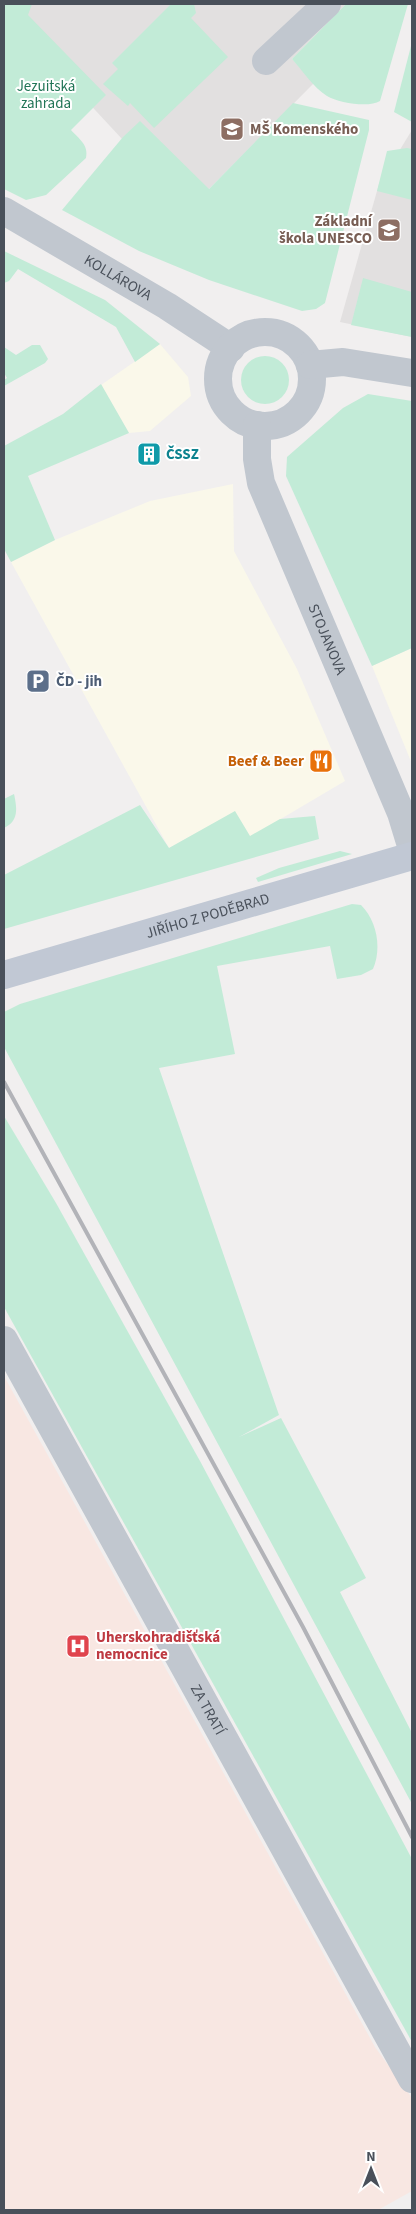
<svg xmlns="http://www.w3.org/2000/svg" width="416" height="2214" font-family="'Source Sans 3',sans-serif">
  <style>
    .commercial { fill: #faf8ea }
    .education { fill: #e2e0e0 }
    .medical { fill: #f8e7e2 }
    .green { fill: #c2ebd7 }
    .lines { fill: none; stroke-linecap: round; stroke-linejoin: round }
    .street { stroke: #c1c7cf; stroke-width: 28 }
    .secondary { stroke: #c1c8d4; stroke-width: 28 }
    .rail { stroke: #b2b3b8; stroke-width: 4 }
    .labels { text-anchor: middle; stroke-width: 4; stroke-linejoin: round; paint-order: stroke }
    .park-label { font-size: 15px; fill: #207556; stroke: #fff }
    .education-label { font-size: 15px; font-weight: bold; fill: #785e54; stroke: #fff; text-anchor: start }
    .street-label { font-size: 15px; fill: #49505a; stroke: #fff }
    .culture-label { font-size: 15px; font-weight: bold; fill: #0d838f; stroke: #fff; text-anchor: start }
    .service-label { font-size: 15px; font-weight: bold; fill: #4e5e75; stroke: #fff; text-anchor: start }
    .food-label { font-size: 15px; font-weight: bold; fill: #c56008; stroke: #fff; text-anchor: end }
    .health-label { font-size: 15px; font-weight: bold; fill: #be3a42; stroke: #fff; text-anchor: start }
  </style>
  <rect width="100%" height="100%" fill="#f1efef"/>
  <g class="commercial">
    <polygon points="160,344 188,377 191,396 150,431 129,433 101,385"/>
    <polygon points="233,484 234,551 297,669 345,781 250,837 235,812 169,848 11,562 55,540 150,501"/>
    <polygon points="412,648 412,764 372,666"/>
  </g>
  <g class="education">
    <polygon points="13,4 346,4 292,59 314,83 188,210 4,12"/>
    <polygon points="412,130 412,337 340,322 379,184"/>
  </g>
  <polygon class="medical" points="4,1376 375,2047 412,2098 412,2191 378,2210 4,2210"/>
  <g class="green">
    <path d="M4 4H32L28 15 106 95 71 130C79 139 89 145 86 158L46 195 26 200 4 189Z"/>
    <polygon points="171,4 194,4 196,13 191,18 228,57 154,128 130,103 128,106 103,84 118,69 112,63"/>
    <path d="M346 4H408L380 101C369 108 339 103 327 96 314 88 302 70 292 59Z"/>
    <polygon points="412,42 412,122 394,112"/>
    <polygon points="293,103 369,120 369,130 325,303 316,309 302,311 209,280 139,251 62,210 123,137 140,121 209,189"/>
    <polygon points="407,148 412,149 412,200 377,191 387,151"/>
    <polygon points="4,251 105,300 160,344 135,362 116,327 18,269 9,281 4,283"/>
    <polygon points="363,278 412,292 412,337 351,325"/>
    <polygon points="32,345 40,345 48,359 45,363 4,386 4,380 7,378 4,373 4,347 16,355"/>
    <circle cx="265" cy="380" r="24"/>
    <polygon points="101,384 129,433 28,476 55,540 11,562 4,549 4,446 63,414"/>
    <polygon points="368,394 412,401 412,648 372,666 286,476 287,457 343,408"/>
    <path d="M14 794C17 808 19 821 4 828V799Z"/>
    <polygon points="140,805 169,848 235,811 250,836 280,819 315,816 319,839 4,929 4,875"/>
    <polygon points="340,851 352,854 258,882 256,878 279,868"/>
    <path d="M352 904 361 905C377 921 382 948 373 969L361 975 337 979 330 946 217 966 235 1054 159 1068 279 1415 239 1437 281 1418 366 1578 340 1592 412 1733V1804L4 1047V1012L20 1004Z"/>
    <polygon points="4,1116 56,1203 200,1461 412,1859 412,2042 4,1307"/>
  </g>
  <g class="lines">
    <g class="street">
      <polyline points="266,61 327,4"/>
      <path id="s1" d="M4 211 167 306 231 348"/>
      <circle cx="265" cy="379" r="47"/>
      <polyline points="310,365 343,362 412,373"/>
      <path id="s2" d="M257 425V459L261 483 401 813 412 849"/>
      <path id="s3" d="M4 1340 412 2079"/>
    </g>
    <path class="secondary" id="s4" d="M4 975 412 856"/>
    <polyline class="rail" points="4,1082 303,1627 412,1837"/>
  </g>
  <defs>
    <g id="school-square" transform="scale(1.25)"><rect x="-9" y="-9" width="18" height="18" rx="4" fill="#8d6e63" stroke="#fff"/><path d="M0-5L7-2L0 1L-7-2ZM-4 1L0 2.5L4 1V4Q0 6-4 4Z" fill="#fff"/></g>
    <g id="building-square" transform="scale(1.25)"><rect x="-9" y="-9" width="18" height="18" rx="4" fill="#0f9aa8" stroke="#fff"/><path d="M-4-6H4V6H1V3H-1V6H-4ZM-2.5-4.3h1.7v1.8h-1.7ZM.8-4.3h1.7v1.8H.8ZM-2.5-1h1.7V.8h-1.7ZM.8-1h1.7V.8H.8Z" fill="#fff"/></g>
    <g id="parking-square" transform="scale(1.25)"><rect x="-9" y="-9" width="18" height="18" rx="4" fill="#5c6f8a" stroke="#fff"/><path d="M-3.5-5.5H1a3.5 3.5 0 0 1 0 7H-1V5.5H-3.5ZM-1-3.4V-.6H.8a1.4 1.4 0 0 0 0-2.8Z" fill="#fff"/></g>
    <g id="restaurant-square" transform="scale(1.25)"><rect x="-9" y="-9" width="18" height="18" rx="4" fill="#e8710a" stroke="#fff"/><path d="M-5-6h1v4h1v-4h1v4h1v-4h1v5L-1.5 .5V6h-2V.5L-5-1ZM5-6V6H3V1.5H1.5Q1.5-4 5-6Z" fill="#fff"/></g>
    <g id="hospital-square" transform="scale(1.25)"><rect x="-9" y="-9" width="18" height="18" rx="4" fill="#e0444e" stroke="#fff"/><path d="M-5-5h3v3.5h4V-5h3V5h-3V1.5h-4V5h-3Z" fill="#fff"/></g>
  </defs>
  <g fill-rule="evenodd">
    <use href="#school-square" x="232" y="129"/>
    <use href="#school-square" x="389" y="230"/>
    <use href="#building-square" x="149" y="454"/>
    <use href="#parking-square" x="38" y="681"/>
    <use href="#restaurant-square" x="321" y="761"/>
    <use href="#hospital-square" x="78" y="1646"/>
  </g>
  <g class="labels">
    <g class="park-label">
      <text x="46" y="91">Jezuitská<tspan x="46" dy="17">zahrada</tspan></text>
    </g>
    <g class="education-label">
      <text x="250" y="134">MŠ Komenského</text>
      <text x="372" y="226" text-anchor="end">Základní<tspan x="372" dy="17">škola UNESCO</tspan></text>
    </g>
    <g class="street-label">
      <text dy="5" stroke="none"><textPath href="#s1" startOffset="132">KOLLÁROVA</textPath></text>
      <text dy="5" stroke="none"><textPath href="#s2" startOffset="228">STOJANOVA</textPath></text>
      <text dy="5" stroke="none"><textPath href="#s4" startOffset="212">JIŘÍHO Z PODĚBRAD</textPath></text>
      <text dy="5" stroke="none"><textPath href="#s3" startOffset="422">ZA TRATÍ</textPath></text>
    </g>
    <g class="culture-label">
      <text x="166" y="459">ČSSZ</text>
    </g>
    <g class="service-label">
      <text x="56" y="686">ČD - jih</text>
    </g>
    <g class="food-label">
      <text x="304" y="766">Beef &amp; Beer</text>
    </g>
    <g class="health-label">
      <text x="96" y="1642">Uherskohradišťská<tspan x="96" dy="17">nemocnice</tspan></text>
    </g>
  </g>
  <rect width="416" height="2214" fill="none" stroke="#49505a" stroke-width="10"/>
  <g transform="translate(371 2169)" stroke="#ffffff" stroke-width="4" paint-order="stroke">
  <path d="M0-4L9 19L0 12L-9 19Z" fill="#49505a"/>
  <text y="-8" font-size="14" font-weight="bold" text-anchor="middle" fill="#49505a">N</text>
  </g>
</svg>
